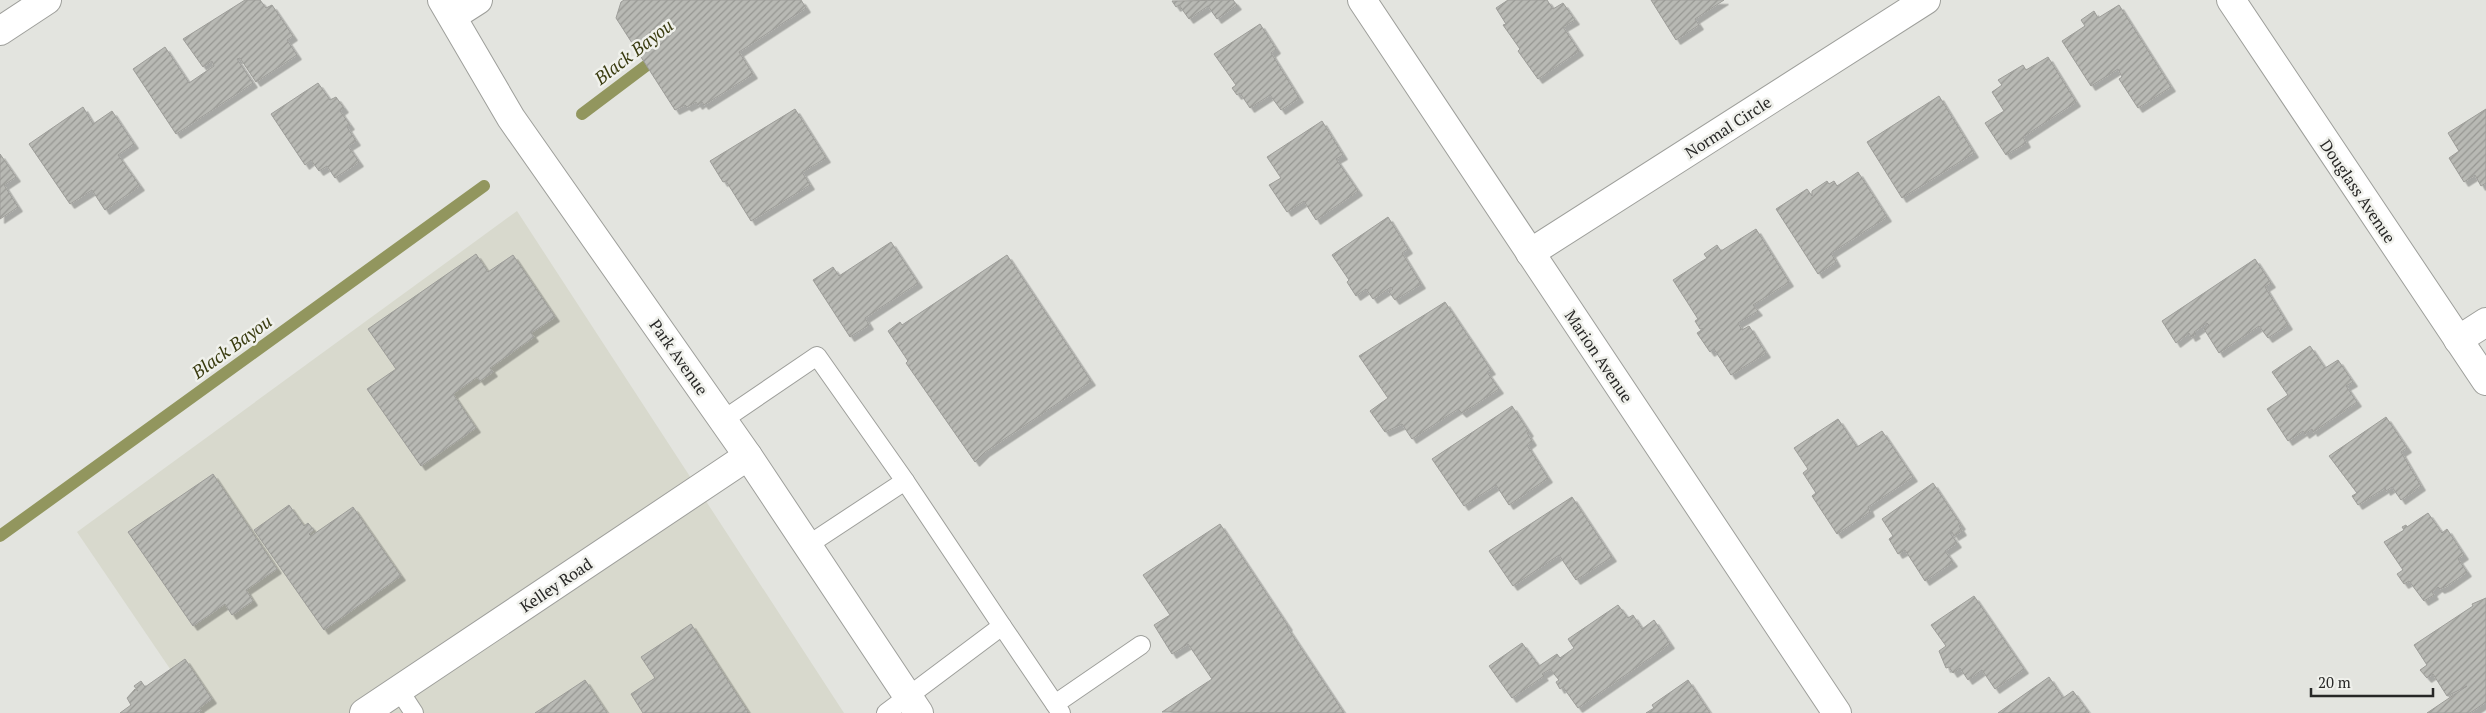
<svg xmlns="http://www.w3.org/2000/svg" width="2486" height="713" font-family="'PT Serif',serif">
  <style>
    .built { fill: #d8d9cd }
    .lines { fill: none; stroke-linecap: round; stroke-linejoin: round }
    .stream { stroke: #92965e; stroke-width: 12 }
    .building { fill: url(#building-hatch); stroke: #9d9d99; filter: url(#shadow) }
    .lane-casing { stroke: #9e9f9b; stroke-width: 20 }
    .street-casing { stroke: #9e9f9b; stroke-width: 30 }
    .secondary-casing { stroke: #9e9f9b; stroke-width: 30 }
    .lane { stroke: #fff; stroke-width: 18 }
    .street { stroke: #fff; stroke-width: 28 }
    .secondary { stroke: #fff; stroke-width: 28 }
    .labels { text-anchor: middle; stroke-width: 5; stroke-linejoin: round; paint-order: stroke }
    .street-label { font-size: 16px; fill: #272726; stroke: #f0f1ec }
    .water-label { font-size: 18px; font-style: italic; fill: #393b0f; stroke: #f0f1ec }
  </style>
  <defs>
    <pattern id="building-hatch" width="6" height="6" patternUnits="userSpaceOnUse" patternTransform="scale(1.25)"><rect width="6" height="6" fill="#b8b9b4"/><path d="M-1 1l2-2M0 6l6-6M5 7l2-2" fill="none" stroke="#969692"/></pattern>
    <filter id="shadow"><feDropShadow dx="4.5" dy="4.5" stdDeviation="0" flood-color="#0004"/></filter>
  </defs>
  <rect width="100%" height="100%" fill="#e3e4df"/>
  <polygon class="built" points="517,211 844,713 200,713 77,532"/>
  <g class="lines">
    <g class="stream">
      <polyline points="582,114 659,56"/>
      <polyline points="0,536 484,186"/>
    </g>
  </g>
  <g class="building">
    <polygon points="245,0 260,0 266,8 272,5 293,36 287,40 297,55 256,82 240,58 237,59 253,83 176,134 133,69 165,47 189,83 214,66 212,61 203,67 183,39"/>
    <polygon points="624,0 801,0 806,8 739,52 753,74 704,105 702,102 698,105 696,102 687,107 685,105 675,110 616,18 621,2"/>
    <polygon points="1233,0 1237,5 1217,19 1208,6 1189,19 1179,5 1176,7 1172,1"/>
    <polygon points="1508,0 1547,0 1553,9 1563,3 1575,20 1563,27 1579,51 1538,79 1518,51 1520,49 1503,25 1506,24 1496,8"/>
    <polygon points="1651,0 1724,0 1695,19 1699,25 1676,40"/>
    <polygon points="2119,5 2171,87 2138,108 2119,79 2122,77 2118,69 2091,86 2062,41 2085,26 2081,20 2094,11 2098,18"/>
    <polygon points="1260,24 1276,49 1271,53 1299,98 1281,110 1270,95 1250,108 1240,93 1237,95 1232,88 1236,85 1214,54"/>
    <polygon points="2048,57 2076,102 2023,137 2026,143 2006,155 1985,123 2004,111 1992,92 2002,85 1998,80 2023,65 2026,70"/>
    <polygon points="318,83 330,100 336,97 344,108 340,111 350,125 347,127 356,141 348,146 359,162 335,178 327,166 319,171 311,160 305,165 271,114"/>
    <polygon points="1939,96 1974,153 1902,198 1867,142"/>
    <polygon points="83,107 93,124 112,111 134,144 118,155 140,186 105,210 92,190 70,204 29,144"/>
    <polygon points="795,109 826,158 802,172 810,185 751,221 726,181 723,182 710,161"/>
    <polygon points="2486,109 2486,183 2481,186 2475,175 2464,182 2449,158 2459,151 2448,133"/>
    <polygon points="1322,121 1343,155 1336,159 1358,191 1316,220 1304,201 1287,212 1269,185 1281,178 1267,157"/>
    <polygon points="0,154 16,177 4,185 18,207 0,219"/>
    <polygon points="1858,172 1887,217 1831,253 1836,262 1818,274 1776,209 1807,189 1812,196 1812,191 1827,181 1829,184 1834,181 1837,186"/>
    <polygon points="1388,217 1408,249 1402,253 1421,284 1395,300 1389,292 1393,289 1391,287 1373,299 1366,289 1356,296 1347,282 1349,280 1332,255"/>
    <polygon points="1756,229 1789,282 1753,305 1758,311 1738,323 1742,330 1749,326 1766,353 1731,375 1714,349 1710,352 1697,333 1703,329 1700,329 1695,321 1698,319 1673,280 1707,258 1704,254 1717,245 1721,251"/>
    <polygon points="891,242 918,283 865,318 869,325 850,337 813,280 833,267 839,276"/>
    <polygon points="476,254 488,272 513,255 555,317 531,333 534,337 490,368 493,372 480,381 477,377 453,394 476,428 421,466 367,389 396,369 368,329"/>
    <polygon points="1007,255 1091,381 985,452 975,462 906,363 908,361 888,331 900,322 902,325"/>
    <polygon points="2255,259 2271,283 2265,287 2288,325 2268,338 2259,326 2219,353 2204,329 2209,325 2207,323 2194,332 2196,334 2191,337 2189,333 2176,343 2162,321"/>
    <polygon points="1445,302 1491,370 1487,372 1499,389 1462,413 1458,409 1412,439 1402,424 1385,432 1370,411 1388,398 1359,356"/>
    <polygon points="2310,346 2325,368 2338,360 2353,382 2346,386 2357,402 2313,432 2312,429 2305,434 2303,431 2288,441 2267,409 2288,395 2272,372"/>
    <polygon points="1512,406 1529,432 1527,433 1532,441 1527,445 1548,478 1509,505 1496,485 1464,506 1432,459"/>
    <polygon points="2386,417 2407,448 2401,452 2421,486 2401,500 2392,487 2386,491 2385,488 2358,505 2352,496 2357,493 2329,456"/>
    <polygon points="1838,419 1857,447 1882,431 1913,477 1868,507 1870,512 1837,534 1812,496 1816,493 1803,473 1808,469 1794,448"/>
    <polygon points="213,474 277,569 246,590 253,601 232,615 225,604 193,626 128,532"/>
    <polygon points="1933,483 1961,525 1959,526 1962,531 1954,536 1952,532 1950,533 1957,543 1945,551 1953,562 1925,581 1905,550 1898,554 1889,539 1893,536 1882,519"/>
    <polygon points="1572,497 1612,557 1576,580 1559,555 1513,586 1489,551"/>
    <polygon points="289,505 304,526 308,523 314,530 309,534 311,536 353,507 401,576 324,630 254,530"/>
    <polygon points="2428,513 2442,533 2447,529 2464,555 2458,559 2467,572 2447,586 2440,589 2438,587 2432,592 2434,595 2424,601 2409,581 2404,584 2397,574 2403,570 2384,542 2404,530 2402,527 2406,525 2407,527"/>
    <polygon points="1220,524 1288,626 1287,627 1344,713 1162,712 1212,679 1188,644 1172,654 1154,625 1170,615 1143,575"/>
    <polygon points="1974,596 2024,669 1995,689 1982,670 1968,680 1960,668 1953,673 1949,667 1946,668 1939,651 1946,646 1931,625"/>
    <polygon points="2486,598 2486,702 2470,713 2427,713 2467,686 2447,696 2433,674 2427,678 2420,670 2427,665 2414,645 2473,606 2472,604"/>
    <polygon points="1618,605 1628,618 1633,615 1642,629 1654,620 1670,644 1578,708 1563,687 1560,689 1556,682 1559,680 1550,669 1542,674 1544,676 1512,698 1489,666 1522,643 1539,666 1557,654 1560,658 1574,648 1568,639"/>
    <polygon points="691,624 748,712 747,713 643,713 631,694 655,678 641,657"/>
    <polygon points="185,659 212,699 199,708 201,711 197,713 120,713 131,705 127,698 135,689 138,691 134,686 141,681 145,687"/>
    <polygon points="2049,677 2063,698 2073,691 2089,713 1998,713"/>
    <polygon points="585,680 607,713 535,713"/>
    <polygon points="1688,680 1710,713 1646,713 1654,708 1652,705"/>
  </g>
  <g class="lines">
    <g class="lane-casing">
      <g id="lane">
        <polyline points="723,420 817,356 905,481"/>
        <polyline points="808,545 905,481 1002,626 886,713"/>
        <polyline points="1002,626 1061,713"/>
        <polyline points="399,690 414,713"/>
        <polyline points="1055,704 1141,645"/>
      </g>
    </g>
    <g class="street-casing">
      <g id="street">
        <polyline points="1362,0 1837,713"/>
        <polyline points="2231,0 2486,381"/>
        <polyline points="453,16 478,0"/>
        <polyline points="0,31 47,0"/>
        <polyline points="1530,253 1926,0"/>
        <polyline points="2458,340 2486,322"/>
        <polyline points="364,713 748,456"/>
      </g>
    </g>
    <g class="secondary-casing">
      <polyline id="secondary" points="442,0 511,118 748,456 919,713"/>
    </g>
    <use href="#lane" class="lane"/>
    <use href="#street" class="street"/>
    <use href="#secondary" class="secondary"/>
  </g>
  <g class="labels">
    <g class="street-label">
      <text transform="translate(1728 127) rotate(-33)" y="6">Normal Circle</text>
      <text transform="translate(2358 191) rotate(56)" y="6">Douglass Avenue</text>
      <text transform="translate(1599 356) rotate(56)" y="6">Marion Avenue</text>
      <text transform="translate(679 357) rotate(55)" y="6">Park Avenue</text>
      <text transform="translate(556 585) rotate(-34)" y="6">Kelley Road</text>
    </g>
    <g class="water-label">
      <text transform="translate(634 52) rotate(-38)" y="6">Black Bayou</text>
      <text transform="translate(232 347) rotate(-36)" y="6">Black Bayou</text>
    </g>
  </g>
  <path d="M2311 688v8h122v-8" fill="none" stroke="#272726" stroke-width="2.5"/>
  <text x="2318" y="688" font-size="15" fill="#272726" stroke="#f0f1ec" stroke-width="4" paint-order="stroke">20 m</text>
</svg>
